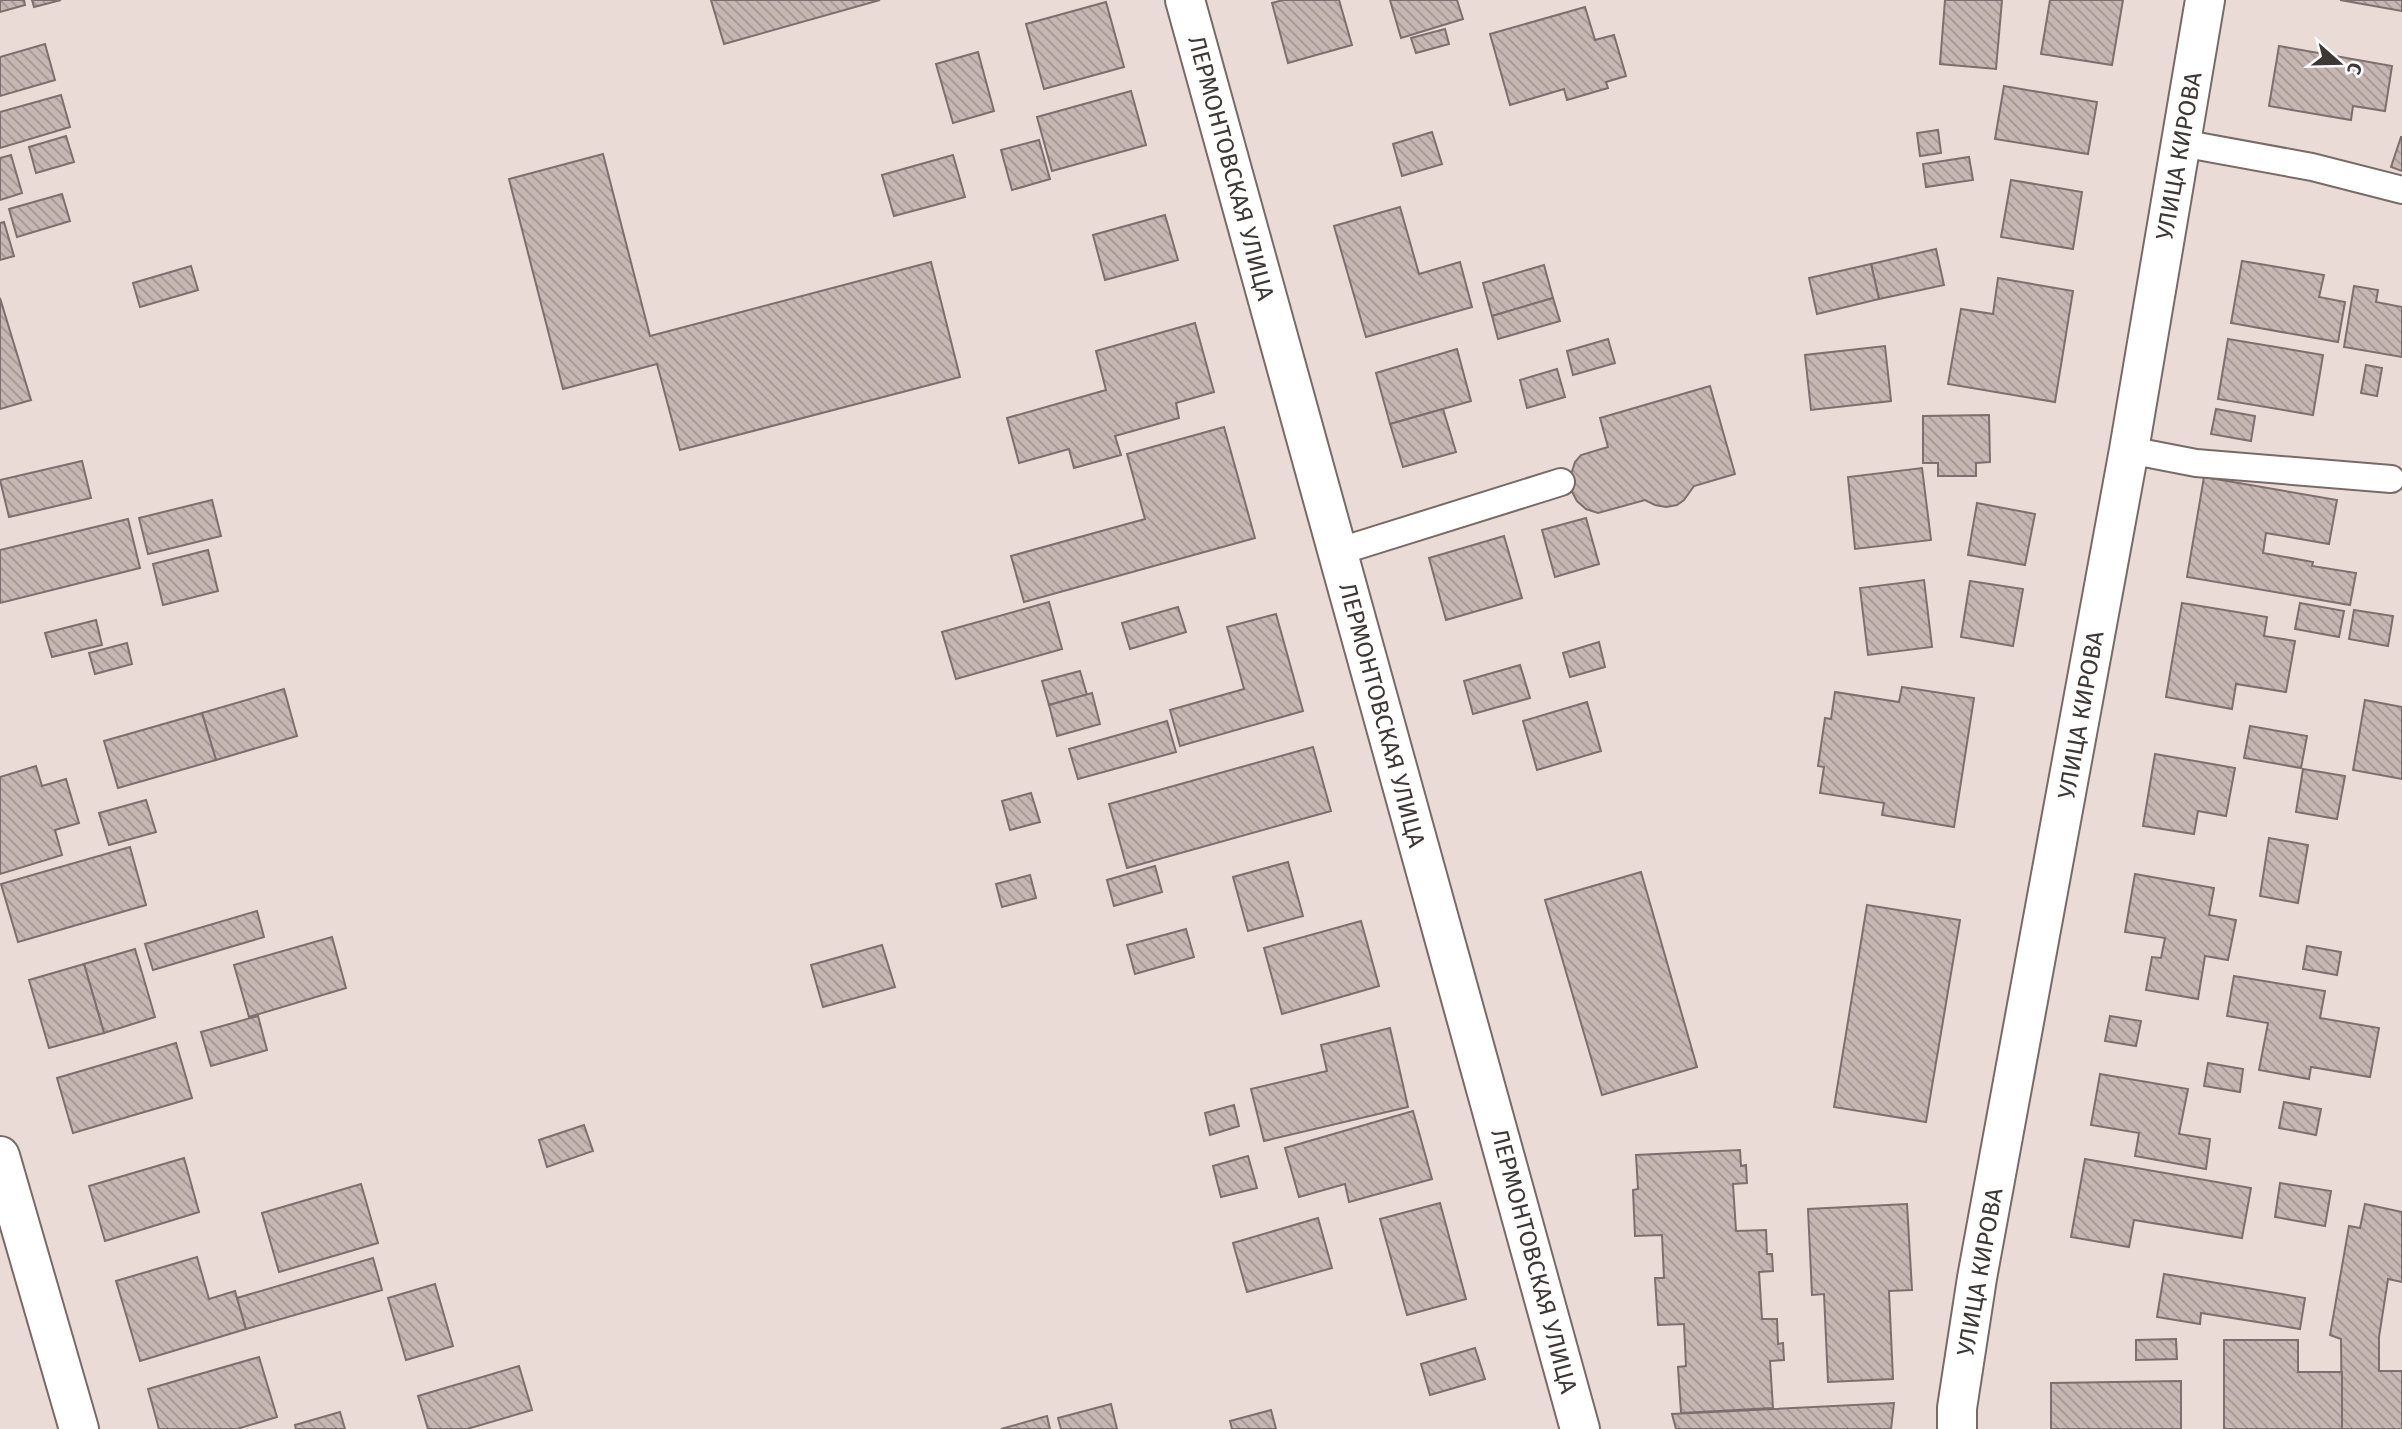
<svg xmlns="http://www.w3.org/2000/svg" width="2402" height="1429" font-family="'Fira Sans',sans-serif">
  <style>
    .building { fill: url(#building-back-hatch); stroke: #7d6f6b; stroke-width: 2 }
    .lines { fill: none; stroke-linecap: round; stroke-linejoin: round }
    .service-casing { stroke: #786a66; stroke-width: 30 }
    .minor-casing { stroke: #786a66; stroke-width: 42 }
    .secondary-casing { stroke: #786a66; stroke-width: 42 }
    .service { stroke: #fff; stroke-width: 26 }
    .minor { stroke: #fff; stroke-width: 38 }
    .secondary { stroke: #fff; stroke-width: 38 }
    .labels { text-anchor: middle; stroke-width: 6; stroke-linejoin: round; paint-order: stroke }
    .street-label { font-size: 24px; fill: #3d3735; stroke: #fff }
  </style>
  <defs>
    <pattern id="building-back-hatch" width="6" height="6" patternUnits="userSpaceOnUse" patternTransform="scale(1.75)"><rect width="6" height="6" fill="#c7b7b3"/><path d="M-1 5l2 2M0 0l6 6M5-1l2 2" fill="none" stroke="#a39692"/></pattern>
  </defs>
  <rect width="100%" height="100%" fill="#ebdbd7"/>
  <g class="building">
    <polygon points="0,0 24,0 25,5 0,12"/>
    <polygon points="32,0 61,0 34,7"/>
    <polygon points="711,0 880,0 724,44"/>
    <polygon points="1283,0 1339,0 1352,45 1288,63 1272,3"/>
    <polygon points="1390,0 1457,0 1463,19 1401,38"/>
    <polygon points="1945,0 2002,0 1996,69 1940,64"/>
    <polygon points="2050,0 2123,0 2112,65 2041,54"/>
    <polygon points="2340,0 2402,0 2402,11"/>
    <polygon points="1106,2 1124,67 1044,89 1026,24"/>
    <polygon points="1585,7 1595,40 1614,35 1626,76 1606,82 1608,88 1567,100 1564,89 1510,105 1490,34"/>
    <polygon points="1445,29 1449,44 1416,53 1411,38"/>
    <polygon points="45,44 55,80 0,96 0,57"/>
    <polygon points="2279,46 2392,66 2385,111 2353,106 2351,120 2269,106"/>
    <polygon points="978,52 994,111 953,123 936,64"/>
    <polygon points="2004,86 2097,102 2088,154 1995,139"/>
    <polygon points="1131,91 1146,145 1052,171 1037,117"/>
    <polygon points="61,95 70,127 0,148 0,112"/>
    <polygon points="1938,130 1941,153 1920,156 1917,133"/>
    <polygon points="1432,132 1442,164 1402,176 1393,144"/>
    <polygon points="66,136 74,162 36,173 29,147"/>
    <polygon points="2401,137 2402,137 2402,171 2391,167"/>
    <polygon points="1039,140 1050,179 1012,190 1001,150"/>
    <polygon points="603,154 650,336 931,262 960,377 680,450 657,364 563,389 509,179"/>
    <polygon points="11,155 22,193 0,200 0,158"/>
    <polygon points="953,155 965,197 894,216 882,175"/>
    <polygon points="1969,157 1973,180 1926,187 1923,164"/>
    <polygon points="2011,180 2082,192 2073,249 2001,237"/>
    <polygon points="62,194 70,221 17,237 9,209"/>
    <polygon points="1400,207 1419,274 1460,262 1472,307 1366,337 1334,226"/>
    <polygon points="1165,215 1178,260 1105,280 1093,235"/>
    <polygon points="4,222 14,256 0,260 0,223"/>
    <polygon points="1936,249 1944,285 1879,299 1871,264"/>
    <polygon points="2242,261 2324,275 2319,297 2345,302 2338,342 2231,323"/>
    <polygon points="1871,264 1879,299 1817,314 1809,278"/>
    <polygon points="1544,265 1553,298 1492,316 1483,283"/>
    <polygon points="191,266 198,290 140,307 133,283"/>
    <polygon points="1998,278 2073,291 2055,402 1948,384 1961,309 1993,314"/>
    <polygon points="2354,286 2378,290 2376,302 2402,307 2402,357 2344,347"/>
    <polygon points="0,298 31,400 0,409"/>
    <polygon points="1553,298 1560,321 1498,339 1492,316"/>
    <polygon points="1195,323 1214,392 1176,403 1179,418 1115,436 1121,455 1074,468 1069,449 1019,463 1007,418 1106,390 1096,351"/>
    <polygon points="1608,339 1615,363 1573,375 1567,351"/>
    <polygon points="2228,339 2323,355 2313,415 2218,399"/>
    <polygon points="1885,346 1891,401 1811,410 1805,355"/>
    <polygon points="1457,349 1471,401 1390,424 1376,373"/>
    <polygon points="2366,365 2382,368 2377,396 2361,393"/>
    <polygon points="1557,369 1565,397 1527,408 1520,380"/>
    <polygon points="1710,386 1735,474 1694,486 1684,500 1677,505 1666,507 1655,505 1645,500 1598,513 1586,509 1577,501 1571,490 1569,481 1575,462 1581,455 1608,447 1600,418"/>
    <polygon points="1443,409 1456,452 1403,467 1390,424"/>
    <polygon points="2216,409 2255,416 2251,441 2211,434"/>
    <polygon points="1989,415 1990,462 1976,463 1976,476 1938,476 1938,463 1923,463 1923,416"/>
    <polygon points="1224,427 1255,538 1024,602 1011,556 1145,519 1127,454"/>
    <polygon points="82,461 91,498 9,517 0,480"/>
    <polygon points="1922,468 1931,540 1855,549 1848,477"/>
    <polygon points="2204,477 2337,500 2329,544 2266,533 2263,553 2313,562 2312,566 2356,573 2350,605 2187,577"/>
    <polygon points="212,500 221,536 148,554 139,518"/>
    <polygon points="1977,503 2035,514 2025,565 1968,555"/>
    <polygon points="1586,518 1599,564 1555,577 1542,530"/>
    <polygon points="128,519 140,568 0,603 0,550"/>
    <polygon points="1504,536 1522,598 1446,620 1429,558"/>
    <polygon points="208,550 218,591 163,605 153,564"/>
    <polygon points="1924,580 1932,647 1868,655 1860,588"/>
    <polygon points="1970,581 2023,589 2013,646 1961,637"/>
    <polygon points="1049,602 1062,649 956,679 942,632"/>
    <polygon points="2182,603 2267,617 2264,636 2295,641 2286,692 2236,684 2232,709 2166,697"/>
    <polygon points="2300,603 2344,611 2339,637 2295,629"/>
    <polygon points="1178,607 1186,632 1130,649 1122,623"/>
    <polygon points="2354,610 2393,616 2388,646 2349,639"/>
    <polygon points="1276,614 1303,711 1180,746 1170,710 1244,689 1227,627"/>
    <polygon points="96,620 102,645 52,657 45,633"/>
    <polygon points="1599,642 1605,667 1570,677 1563,653"/>
    <polygon points="127,643 132,664 95,674 89,653"/>
    <polygon points="1520,665 1530,698 1473,714 1464,681"/>
    <polygon points="1080,671 1087,695 1049,705 1042,681"/>
    <polygon points="1902,687 1974,698 1954,827 1882,815 1884,803 1820,793 1824,767 1818,766 1825,718 1831,719 1835,692 1899,702"/>
    <polygon points="284,689 297,736 216,760 202,713"/>
    <polygon points="1092,693 1100,724 1057,736 1049,705"/>
    <polygon points="2365,700 2402,707 2402,779 2353,770"/>
    <polygon points="1587,702 1601,751 1537,770 1523,721"/>
    <polygon points="202,713 216,760 118,788 104,741"/>
    <polygon points="1167,721 1176,752 1078,779 1069,749"/>
    <polygon points="2250,726 2307,736 2301,768 2244,758"/>
    <polygon points="1313,747 1331,811 1127,868 1109,804"/>
    <polygon points="2155,754 2235,768 2226,816 2198,811 2194,834 2143,826"/>
    <polygon points="36,766 42,786 66,779 79,823 55,830 62,855 0,874 0,777"/>
    <polygon points="2303,769 2345,776 2337,819 2296,812"/>
    <polygon points="1031,793 1040,822 1010,830 1002,801"/>
    <polygon points="146,800 156,832 109,845 99,813"/>
    <polygon points="2269,838 2308,845 2298,903 2260,896"/>
    <polygon points="130,847 146,905 18,942 1,884"/>
    <polygon points="1288,862 1303,916 1248,931 1233,877"/>
    <polygon points="1155,866 1162,892 1114,906 1107,880"/>
    <polygon points="1641,872 1697,1067 1602,1095 1545,900"/>
    <polygon points="2135,874 2214,888 2209,915 2236,920 2228,960 2205,956 2198,999 2146,990 2152,957 2161,958 2165,938 2125,932"/>
    <polygon points="1030,875 1036,898 1002,907 996,884"/>
    <polygon points="1867,905 1960,920 1926,1122 1834,1107"/>
    <polygon points="257,911 264,937 153,970 145,944"/>
    <polygon points="1361,921 1379,986 1282,1014 1264,948"/>
    <polygon points="1186,929 1194,957 1135,974 1127,945"/>
    <polygon points="332,937 346,988 249,1017 234,965"/>
    <polygon points="882,945 895,987 823,1007 811,965"/>
    <polygon points="2307,946 2341,952 2337,975 2303,969"/>
    <polygon points="135,949 155,1017 104,1033 84,964"/>
    <polygon points="84,964 104,1033 49,1048 29,980"/>
    <polygon points="2234,976 2325,991 2320,1018 2379,1028 2370,1077 2311,1067 2309,1079 2259,1070 2268,1023 2227,1016"/>
    <polygon points="258,1016 267,1050 211,1066 201,1032"/>
    <polygon points="2110,1016 2141,1021 2136,1046 2105,1041"/>
    <polygon points="1390,1028 1408,1107 1264,1141 1251,1089 1327,1071 1321,1045"/>
    <polygon points="176,1043 192,1098 73,1133 57,1078"/>
    <polygon points="2208,1063 2243,1069 2240,1092 2204,1086"/>
    <polygon points="2100,1074 2188,1089 2179,1134 2210,1139 2206,1169 2135,1156 2139,1133 2091,1125"/>
    <polygon points="2284,1102 2321,1109 2316,1135 2279,1128"/>
    <polygon points="1234,1105 1239,1126 1210,1135 1205,1113"/>
    <polygon points="1413,1111 1432,1179 1349,1202 1345,1184 1299,1197 1285,1148"/>
    <polygon points="584,1125 593,1151 547,1167 539,1140"/>
    <polygon points="1740,1150 1741,1166 1746,1165 1747,1183 1733,1184 1736,1231 1766,1230 1767,1254 1772,1254 1773,1271 1759,1272 1762,1319 1777,1319 1778,1344 1783,1343 1784,1360 1770,1361 1773,1408 1681,1413 1678,1367 1686,1366 1684,1324 1658,1325 1655,1278 1664,1278 1662,1235 1635,1236 1633,1190 1638,1189 1636,1155"/>
    <polygon points="1248,1156 1257,1188 1221,1197 1213,1166"/>
    <polygon points="184,1158 199,1212 105,1241 89,1186"/>
    <polygon points="2085,1159 2251,1188 2242,1238 2134,1220 2129,1247 2071,1237"/>
    <polygon points="2280,1183 2331,1191 2325,1226 2275,1217"/>
    <polygon points="361,1184 378,1243 279,1272 262,1213"/>
    <polygon points="1440,1203 1466,1299 1407,1315 1380,1219"/>
    <polygon points="1907,1204 1912,1290 1889,1291 1893,1379 1828,1382 1824,1294 1812,1295 1808,1209"/>
    <polygon points="2365,1204 2402,1212 2402,1282 2388,1279 2379,1337 2379,1371 2402,1371 2402,1429 2342,1429 2341,1339 2330,1335 2349,1226 2360,1228"/>
    <polygon points="1318,1218 1332,1268 1247,1292 1233,1243"/>
    <polygon points="197,1257 209,1299 235,1291 246,1329 140,1361 116,1281"/>
    <polygon points="373,1258 382,1290 246,1329 237,1298"/>
    <polygon points="2164,1274 2305,1298 2300,1329 2201,1313 2200,1324 2157,1317"/>
    <polygon points="435,1284 453,1346 406,1360 388,1298"/>
    <polygon points="2176,1339 2177,1359 2136,1360 2136,1340"/>
    <polygon points="2224,1340 2298,1340 2298,1372 2342,1372 2342,1429 2224,1429"/>
    <polygon points="1475,1348 1485,1379 1430,1395 1421,1364"/>
    <polygon points="259,1357 277,1417 237,1429 159,1429 148,1389"/>
    <polygon points="519,1366 532,1410 467,1429 428,1429 418,1396"/>
    <polygon points="2181,1381 2181,1429 2051,1429 2051,1383"/>
    <polygon points="1894,1403 1891,1429 1676,1429 1672,1414"/>
    <polygon points="1111,1404 1117,1429 1061,1429 1058,1418"/>
    <polygon points="1271,1410 1276,1429 1232,1429 1230,1421"/>
    <polygon points="340,1412 345,1429 296,1429 295,1425"/>
    <polygon points="1047,1416 1050,1429 1001,1429"/>
  </g>
  <g class="lines">
    <g class="service-casing">
      <g id="service">
        <polyline points="2181,143 2312,167 2402,190"/>
        <polyline points="2129,450 2196,463 2391,479"/>
        <polyline points="1337,552 1561,482"/>
      </g>
    </g>
    <g class="minor-casing">
      <g id="minor">
        <polyline points="0,1156 79,1429"/>
        <polyline points="1957,1429 1957,1408 1977,1278 2129,450 2205,0"/>
      </g>
    </g>
    <g class="secondary-casing">
      <polyline id="secondary" points="1185,0 1580,1429"/>
    </g>
    <use href="#service" class="service"/>
    <use href="#minor" class="minor"/>
    <use href="#secondary" class="secondary"/>
  </g>
  <g class="labels">
    <g class="street-label">
      <text transform="translate(2179 156) rotate(-80)" y="8">УЛИЦА КИРОВА</text>
      <text transform="translate(1231 168) rotate(75)" y="8">ЛЕРМОНТОВСКАЯ УЛИЦА</text>
      <text transform="translate(1382 715) rotate(75)" y="8">ЛЕРМОНТОВСКАЯ УЛИЦА</text>
      <text transform="translate(2081 715) rotate(-80)" y="8">УЛИЦА КИРОВА</text>
      <text transform="translate(1534 1261) rotate(75)" y="8">ЛЕРМОНТОВСКАЯ УЛИЦА</text>
      <text transform="translate(1980 1272) rotate(-80)" y="8">УЛИЦА КИРОВА</text>
    </g>
  </g>
  <g transform="translate(2339 63) rotate(110)" stroke="#ffffff" stroke-width="5" paint-order="stroke">
  <path d="M0-5L12 26L0 18L-12 26Z" fill="#3d3735"/>
  <text y="-10" font-size="19" font-weight="bold" text-anchor="middle" fill="#3d3735">С</text>
  </g>
</svg>
